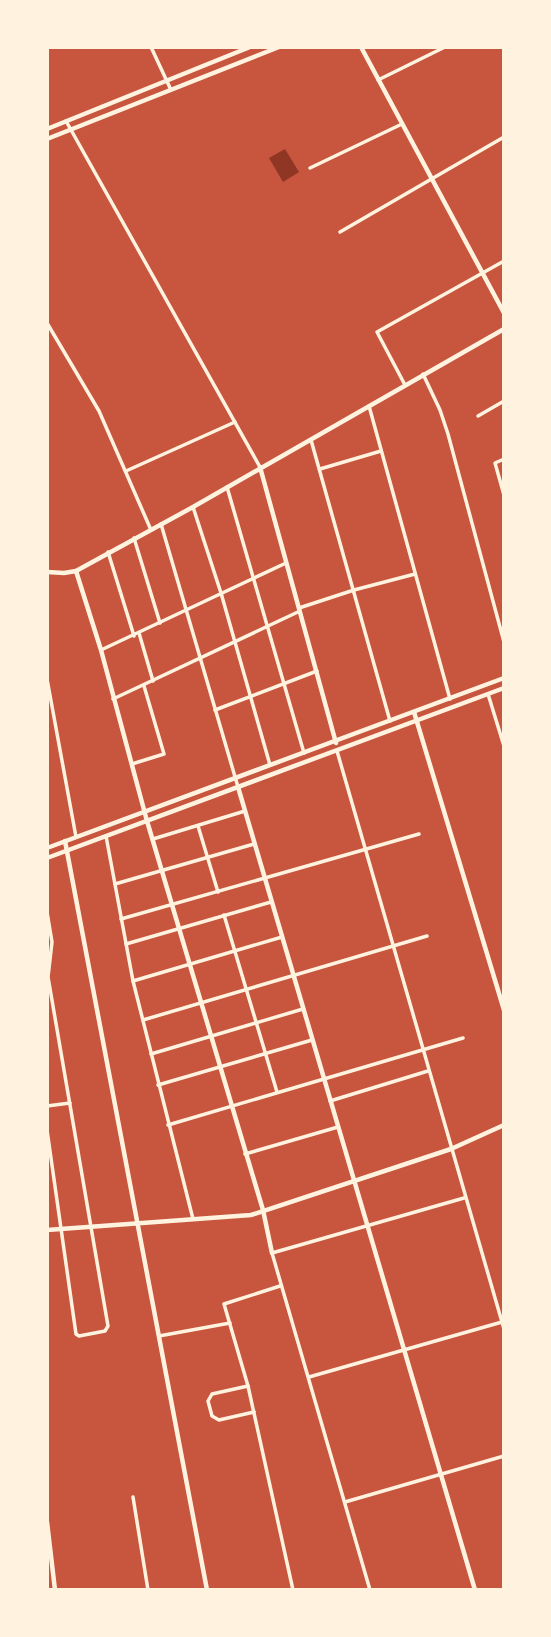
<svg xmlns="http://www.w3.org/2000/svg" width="551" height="1637" font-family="'Work Sans',sans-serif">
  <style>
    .water { fill: #8f3625 }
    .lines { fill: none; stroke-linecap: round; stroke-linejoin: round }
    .minor { stroke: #fff3e0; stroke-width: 3.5 }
    .tertiary { stroke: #fff3e0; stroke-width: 4.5 }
  </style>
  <rect width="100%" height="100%" fill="#c8553d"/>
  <polygon class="water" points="285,149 299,172 283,182 269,158"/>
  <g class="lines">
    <g class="minor">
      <polyline points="151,47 171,90"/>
      <polyline points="378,80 445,47"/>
      <polyline points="66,121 260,467"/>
      <polyline points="310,168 402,124"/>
      <polyline points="340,232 504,137"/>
      <polyline points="47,323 99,411 151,530"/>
      <polyline points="423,374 440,410 448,434 504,642"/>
      <polyline points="405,385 377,332 504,261"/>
      <polyline points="369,406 450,699"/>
      <polyline points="478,416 504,401"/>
      <polyline points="311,440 390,721"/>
      <polyline points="504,459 495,463 504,495"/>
      <polyline points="320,469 381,451"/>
      <polyline points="126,471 235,422"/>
      <polyline points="227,487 304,753"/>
      <polyline points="193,507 221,593 270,765"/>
      <polyline points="161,524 238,787"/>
      <polyline points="134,538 160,623"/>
      <polyline points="108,552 134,636"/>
      <polyline points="299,608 354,590 415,574"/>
      <polyline points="139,633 153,681"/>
      <polyline points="101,650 286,563"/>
      <polyline points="47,679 76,837"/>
      <polyline points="488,694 504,746"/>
      <polyline points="113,699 300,611"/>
      <polyline points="215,710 317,671"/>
      <polyline points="337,751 504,1329"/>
      <polyline points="132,764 164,754 144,686"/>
      <polyline points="198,826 218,892"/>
      <polyline points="106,836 133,981 193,1219"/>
      <polyline points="153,839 245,811"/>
      <polyline points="115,884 254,844"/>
      <polyline points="47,912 52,942 48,977 108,1326 105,1331 79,1336 76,1334 47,1130"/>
      <polyline points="224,915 277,1092"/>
      <polyline points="121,919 419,834"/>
      <polyline points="126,944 271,902"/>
      <polyline points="133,981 282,937"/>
      <polyline points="143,1020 427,936"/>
      <polyline points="151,1054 303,1009"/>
      <polyline points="158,1085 312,1040"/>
      <polyline points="330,1101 428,1071"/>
      <polyline points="47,1106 70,1103"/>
      <polyline points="168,1125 463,1038"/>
      <polyline points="245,1154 338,1127"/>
      <polyline points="280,1286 224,1304 248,1386 293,1590"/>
      <polyline points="159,1336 230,1323"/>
      <polyline points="309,1377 502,1322"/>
      <polyline points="248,1386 212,1394 208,1401 212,1416 219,1420 254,1412"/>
      <polyline points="133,1497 148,1590"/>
      <polyline points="345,1502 504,1456"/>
      <polyline points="370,1590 272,1253 464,1198"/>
    </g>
    <g class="tertiary">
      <polyline points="361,47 504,313"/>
      <polyline points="47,129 250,47"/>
      <polyline points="47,139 279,47"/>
      <polyline points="260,467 336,743"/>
      <polyline points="76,571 101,650 147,821 263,1210 272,1253"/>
      <polyline points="47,572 64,573 76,571 193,507 504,329"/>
      <polyline points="414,712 504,1010"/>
      <polyline points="238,787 475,1590"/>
      <polyline points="65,841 207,1590"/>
      <polyline points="47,848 504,678"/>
      <polyline points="47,858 504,688"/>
      <polyline points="47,1230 251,1215 451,1149 504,1125"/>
      <polyline points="47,1522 55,1590"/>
    </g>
  </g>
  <rect width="551" height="1637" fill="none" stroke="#fff3e0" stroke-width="98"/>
</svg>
